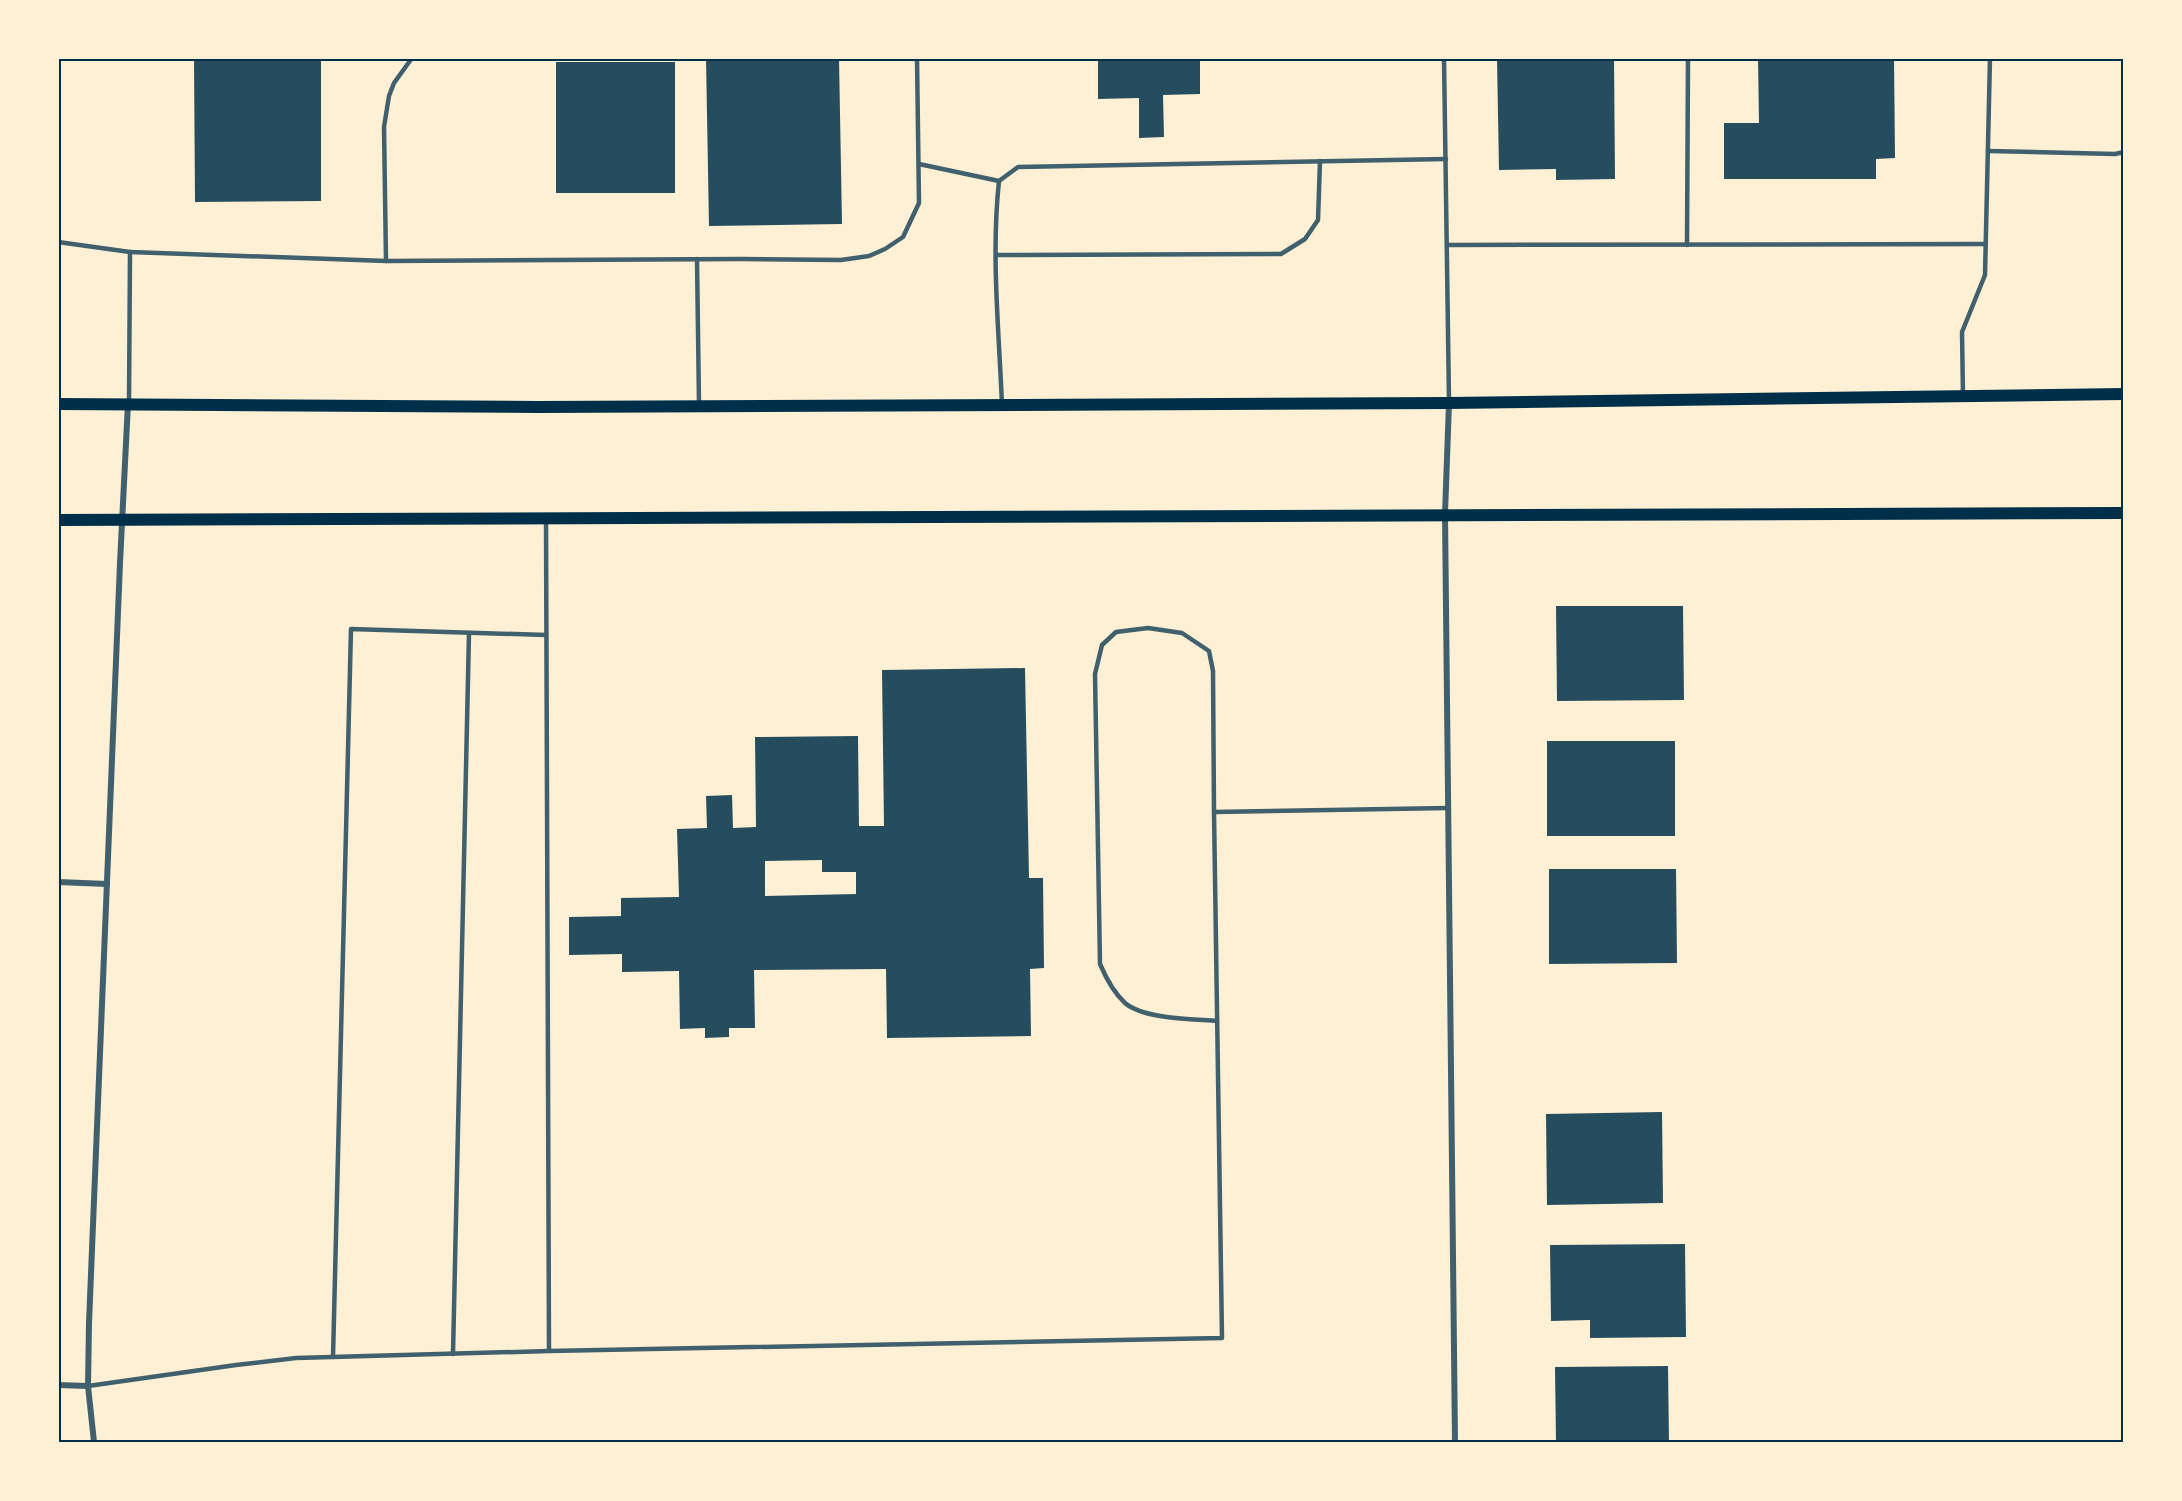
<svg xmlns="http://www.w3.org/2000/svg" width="2182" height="1501" font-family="Arial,sans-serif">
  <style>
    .building { fill: #264d5e; fill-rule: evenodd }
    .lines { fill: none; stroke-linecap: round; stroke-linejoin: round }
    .service { stroke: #3f606c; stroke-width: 4.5 }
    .minor { stroke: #3f606c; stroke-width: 6 }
    .secondary { stroke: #003049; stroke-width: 12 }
    .neatline { fill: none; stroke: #003049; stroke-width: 2 }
  </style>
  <rect width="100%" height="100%" fill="#fdf0d5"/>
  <g class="building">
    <polygon points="194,58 321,58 321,201 195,202"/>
    <polygon points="706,58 839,58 842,224 709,226"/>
    <polygon points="1098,58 1200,58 1200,94 1163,95 1164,137 1139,138 1139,98 1098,99"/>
    <polygon points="1497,58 1614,58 1615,179 1556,180 1556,169 1499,170"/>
    <polygon points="1758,58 1894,58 1895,158 1876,159 1876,179 1724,179 1724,123 1759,123"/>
    <rect x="556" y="62" width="119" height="131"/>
    <polygon points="1556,606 1683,606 1684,700 1557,701"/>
    <path d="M1025 668 1029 878H1043L1044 968 1030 969 1031 1036 887 1038 886 969 754 970 755 1028H729V1037L705 1038V1028L680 1029 679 971 622 972V954L569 955V917L621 916V898L679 897 677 829 707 828 706 796 732 795 733 828 756 827 755 737 858 736 859 826H884L882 670ZM822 860V872H856V894L765 896V861Z"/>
    <rect x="1547" y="741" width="128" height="95"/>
    <polygon points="1549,869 1676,869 1677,963 1549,964"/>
    <polygon points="1662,1112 1663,1203 1547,1205 1546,1114"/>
    <polygon points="1685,1244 1686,1337 1590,1338 1590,1320 1551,1321 1550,1245"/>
    <polygon points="1668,1366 1669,1442 1556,1442 1555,1367"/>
  </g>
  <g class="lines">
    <g class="service">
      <polyline points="1444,58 1449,401"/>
      <polyline points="1988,151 2115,154 2124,152"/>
      <polyline points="919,164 999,181"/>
      <polyline points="58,242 130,252 129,403"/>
      <polyline points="1447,245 1984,244"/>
      <polyline points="1687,245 1688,58"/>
      <polyline points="130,252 386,261 741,259 841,260 869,256 885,249 903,237 919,203 917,58"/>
      <polyline points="997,255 1281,254 1305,239 1318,220 1320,161"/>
      <polyline points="697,259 699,404"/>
      <polyline points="386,261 384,127 389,96 394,83 412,58"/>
      <polyline points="1963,396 1962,332 1985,275 1990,58"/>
      <path d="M1002 405C999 331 991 255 999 181L1018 167 1446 159"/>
      <polyline points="546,519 549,1351 1222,1338 1214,812 1448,808"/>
      <path d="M1214 812 1213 671 1209 651 1182 633 1148 628 1116 632 1102 645 1095 674 1100 964C1106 978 1113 992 1125 1003 1143 1019 1194 1019 1217 1021"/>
      <polyline points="453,1354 469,633"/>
      <polyline points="333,1357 351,629 546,635"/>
      <polyline points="88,1386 236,1365 296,1358 549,1351"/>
    </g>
    <g class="minor">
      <polyline points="1449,403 1445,514 1455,1442"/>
      <polyline points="58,882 107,884"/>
      <polyline points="58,1385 88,1386"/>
      <polyline points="94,1442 88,1386 89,1323 120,563 128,403"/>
    </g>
    <g class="secondary">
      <polyline points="58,404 538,407 1449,403 2124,394"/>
      <polyline points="58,520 2124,513"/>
    </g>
  </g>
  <rect width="2182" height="1501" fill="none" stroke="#fdf0d5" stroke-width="120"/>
  <rect x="60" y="60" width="2062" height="1381" class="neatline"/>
</svg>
